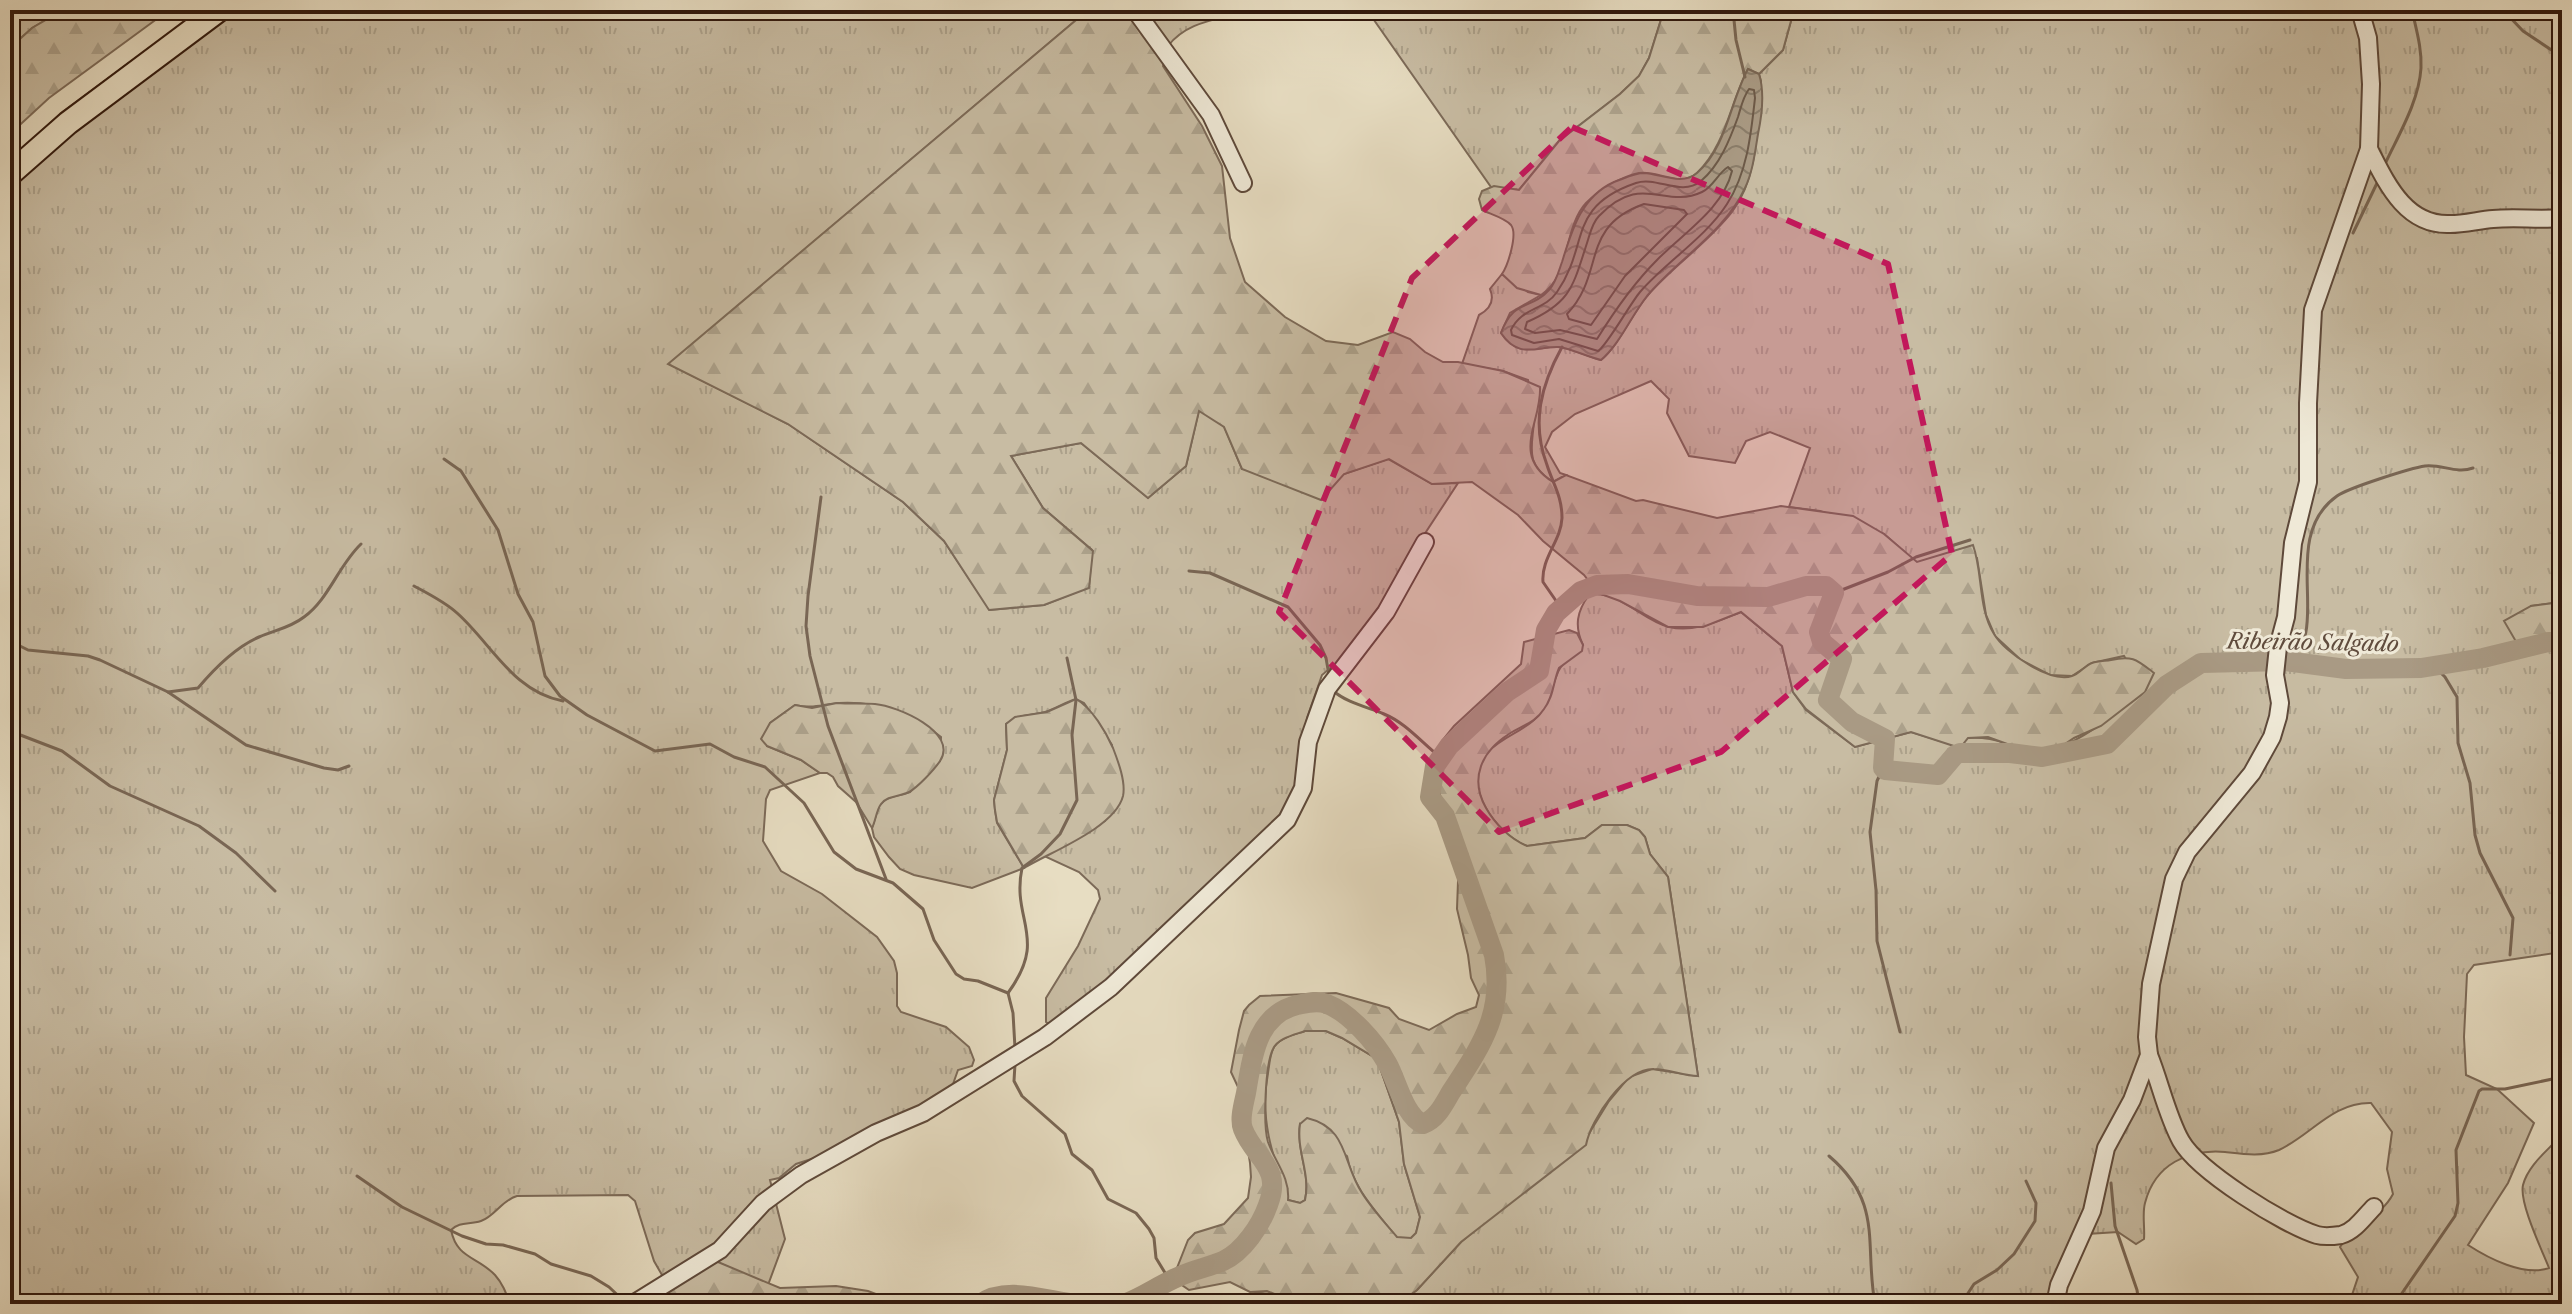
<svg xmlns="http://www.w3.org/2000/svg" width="2572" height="1314" font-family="'Libre Caslon Text',serif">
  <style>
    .grass { fill: url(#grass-tufts); stroke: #7c6a58; stroke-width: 2 }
    .forest { fill: url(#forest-firs); stroke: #7c6a58; stroke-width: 2; fill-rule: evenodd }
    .water { fill: url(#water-waves); stroke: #796654; stroke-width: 2 }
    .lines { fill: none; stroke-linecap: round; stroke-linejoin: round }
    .shore { stroke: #6c5948; stroke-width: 2 }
    .stream { stroke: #796654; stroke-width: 3 }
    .river { stroke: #a99a84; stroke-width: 20 }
    .minor-casing { stroke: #5e493a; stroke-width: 20 }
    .major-casing { stroke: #30180d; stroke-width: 26 }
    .minor { stroke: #efe9d7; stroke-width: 16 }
    .major { stroke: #e7ddc2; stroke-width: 22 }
    .marked { fill: #c2185b; fill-opacity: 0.2; stroke: #c2185b; stroke-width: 6; stroke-dasharray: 16 10; stroke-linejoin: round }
    .labels { text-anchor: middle; stroke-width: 6; stroke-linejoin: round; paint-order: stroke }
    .water-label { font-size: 22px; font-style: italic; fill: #604c3d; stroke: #efe9d7 }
  </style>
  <defs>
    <pattern id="grass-tufts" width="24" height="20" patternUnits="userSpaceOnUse" patternTransform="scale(2)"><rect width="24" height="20" fill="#c8bca3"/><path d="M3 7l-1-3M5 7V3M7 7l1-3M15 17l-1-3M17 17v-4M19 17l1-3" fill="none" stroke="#aca18b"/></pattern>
    <pattern id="forest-firs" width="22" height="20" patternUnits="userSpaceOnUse" patternTransform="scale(2)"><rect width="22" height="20" fill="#c8bca3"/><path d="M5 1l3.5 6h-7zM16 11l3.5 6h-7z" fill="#aca18b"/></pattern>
    <pattern id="water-waves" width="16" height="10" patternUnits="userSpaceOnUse" patternTransform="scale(2)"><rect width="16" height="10" fill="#a99a84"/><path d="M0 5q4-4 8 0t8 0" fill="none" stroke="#8a7d6a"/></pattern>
  </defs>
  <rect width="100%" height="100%" fill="#e7ddc2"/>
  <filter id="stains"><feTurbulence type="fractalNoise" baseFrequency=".0025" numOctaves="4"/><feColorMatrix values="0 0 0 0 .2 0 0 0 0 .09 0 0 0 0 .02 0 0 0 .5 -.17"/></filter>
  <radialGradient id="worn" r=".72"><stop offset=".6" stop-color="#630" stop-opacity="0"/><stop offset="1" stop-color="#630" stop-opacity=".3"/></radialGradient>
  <g class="grass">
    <polygon points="10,10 63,10 32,28 10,48"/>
    <path d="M201 10H1088L669 364 788 424 903 502 944 541 990 610 1044 605 1089 587 1092 550 1043 508 1011 456 1081 443 1148 498 1186 466 1199 410 1224 426 1242 469 1344 474 1388 459 1432 484 1458 483 1424 535 1412 569 1353 649 1322 675 1307 718 1298 789 1275 834 1099 995 1049 1024 1046 1022V998L1078 946 1100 899 1098 890 1079 872 1044 856 1105 821 1112 745 1091 713 1084 703 1076 699C1065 702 1056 709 1045 712 1030 716 1019 714 1006 724L1007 750 994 800 995 810 997 823 1024 868 972 888 914 875 900 869 889 857 874 837 872 828 879 806 886 799 910 792 940 761 941 737C912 713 877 701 839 703 822 704 813 709 795 705L770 723 767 746 801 760 820 773 770 790 766 799 763 841 781 871 822 894 877 937 894 961 897 973V1006L901 1012 946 1027 969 1047 974 1060 972 1066 958 1070 953 1084 941 1098 849 1147 796 1164 779 1178 770 1180 785 1239 768 1285 706 1257 666 1282 654 1261 635 1201 628 1195 517 1196C502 1200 495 1216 481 1221 469 1225 460 1221 451 1230 457 1259 477 1256 495 1275 503 1284 506 1293 510 1304H10V161L61 113Z"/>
    <path d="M1136 10H1249C1220 20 1188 20 1168 46Z"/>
    <polygon points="1367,10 1664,10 1649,58 1639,76 1620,94 1559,141 1519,190 1491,187"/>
    <path d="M1794 10H2393L2409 18 2419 17 2424 10H2562V602L2531 606 2518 645 2562 637V952L2474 965 2467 974 2464 1037 2466 1075 2497 1089 2534 1123 2508 1183 2468 1245C2488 1258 2524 1277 2549 1268 2542 1250 2519 1203 2523 1185 2527 1169 2541 1156 2552 1145L2562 1150V1304H2349L2358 1277 2340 1247C2354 1225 2381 1217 2393 1194L2387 1169 2392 1132 2371 1103C2333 1102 2311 1135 2279 1150 2262 1157 2243 1154 2225 1152 2188 1149 2155 1164 2145 1203 2142 1214 2145 1227 2144 1239L2136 1244 2118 1232 2087 1234 2059 1304H1398L1417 1290 1461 1242 1588 1135 1609 1101 1629 1077 1652 1069 1698 1076 1668 877 1650 854 1645 837 1639 830 1627 825H1602L1585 838 1527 846C1495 833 1459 783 1488 752 1503 736 1525 731 1538 716 1553 698 1550 690 1558 672 1562 662 1575 653 1583 645 1574 626 1577 611 1589 595 1619 589 1641 620 1669 627 1694 633 1718 621 1741 612L1782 646 1793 692 1806 710 1855 747 1911 732 1960 747 1967 738C1981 737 1991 738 2005 743 2010 745 2016 749 2022 750 2070 757 2108 717 2145 692L2124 656 2092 663 2072 676 2050 675 2021 660 1995 636 1986 615 1977 558 1917 563 1884 534 1820 511 1789 507 1810 448 1770 432 1746 441 1735 463 1689 456 1667 413 1669 399 1651 381 1575 414 1552 432 1545 447 1560 473 1566 475 1553 482C1523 463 1533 446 1534 419 1534 407 1530 393 1528 380L1503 371 1462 364 1479 315C1490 309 1495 301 1490 289L1502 274 1528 292 1541 295 1510 313 1501 333C1518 359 1537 346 1558 347 1572 348 1588 357 1601 360 1619 345 1631 315 1648 295 1673 266 1708 243 1732 212 1759 176 1757 125 1761 81L1759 74 1783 50Z"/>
    <path d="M1305 1031H1326L1342 1038 1377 1059 1399 1122 1404 1164 1420 1217 1416 1233 1411 1238H1397C1377 1212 1353 1189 1347 1156L1300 1124C1296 1151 1311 1174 1305 1200L1300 1203 1288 1200C1273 1157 1259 1119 1268 1073 1269 1066 1270 1055 1273 1049 1278 1038 1294 1035 1305 1031Z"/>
    <polygon points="1267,1291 1277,1295 1282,1304 1188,1304"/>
  </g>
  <g class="forest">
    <polygon points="63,10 169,10 49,98 10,134 10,48 32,28"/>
    <path d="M1088 10H1136L1166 54 1163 66 1202 126 1222 166 1230 238 1245 282 1285 317 1326 341 1358 345 1393 332 1410 339 1425 352 1443 362H1458L1503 371 1540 387C1542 422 1510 455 1553 482L1566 475 1636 501 1643 500 1717 518 1781 506 1853 516 1884 534 1917 562 1973 545C1983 573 1978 609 1994 634 2005 653 2050 683 2072 676 2080 674 2085 665 2092 663 2098 661 2105 661 2111 660 2133 655 2137 660 2154 673L2145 692 2101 726 2074 738 2059 748 2024 750 1988 737 1968 738 1960 748 1911 732 1855 747 1806 709 1793 692 1782 646 1741 612 1703 627H1668L1620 601 1598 593 1584 575 1543 541 1518 515 1472 482 1432 484 1389 459 1344 474 1321 500 1242 469 1224 427 1199 411 1186 466 1148 498 1081 443 1011 456 1043 508 1093 551 1089 588 1044 605 989 610 944 541 903 502 788 424 668 364Z"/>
    <path d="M1664 10H1794L1783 50 1759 74 1748 69C1730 103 1726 145 1697 173 1681 188 1658 170 1639 173 1620 177 1599 190 1586 203 1563 228 1571 276 1541 295L1517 288 1502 274C1508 265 1518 234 1511 225 1505 218 1490 214 1482 210L1479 199 1482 191 1494 186 1519 190 1559 141 1620 94 1639 76 1649 58Z"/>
    <polygon points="2562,602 2562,637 2518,645 2504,621 2531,606"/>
    <path d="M1569 630 1577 633 1583 645 1582 651 1559 668C1553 682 1554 696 1544 709 1535 723 1523 725 1509 734 1482 751 1469 778 1486 808 1495 824 1510 839 1527 846L1585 838 1602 825H1627L1639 830 1645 837 1650 854 1668 877 1698 1076C1683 1076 1669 1069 1654 1069 1625 1068 1591 1119 1586 1145L1461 1242 1417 1290 1398 1304H1282L1277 1295 1267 1291 1250 1292 1230 1282 1189 1290 1179 1283 1175 1273 1188 1240 1195 1233 1224 1224 1248 1198 1251 1177 1250 1163 1238 1087 1231 1072 1239 1030 1244 1011 1249 1005 1260 996 1336 993 1389 1008 1399 1019 1429 1030 1457 1014 1476 1007 1479 995 1471 978 1468 955 1457 909 1459 854 1439 792C1438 772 1449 763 1442 741L1454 726 1521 664 1524 642ZM1305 1031H1326L1342 1038 1377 1059 1399 1122 1404 1164 1420 1217 1416 1233 1411 1238 1397 1237C1385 1223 1372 1209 1362 1193 1342 1163 1349 1128 1307 1118L1300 1124C1296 1151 1311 1174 1305 1200L1300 1203 1288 1200C1290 1177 1275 1162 1268 1142 1263 1125 1265 1065 1273 1049 1278 1038 1294 1035 1305 1031Z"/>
    <path d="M1076 699C1092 708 1106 732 1113 748 1118 761 1126 782 1123 796 1115 828 1050 852 1024 868L997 822 995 810 994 800 1007 750 1006 724 1015 717 1047 712Z"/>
    <path d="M837 703C850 704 863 703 875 704 897 706 959 732 940 761 934 770 918 787 909 792 899 797 888 795 881 804 876 811 876 820 872 828L856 802 838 786 833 777 827 773H820L801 760 767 746 761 739 770 723 795 705 812 708Z"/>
    <polygon points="706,1257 780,1288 836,1286 868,1291 884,1297 889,1304 638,1304"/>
  </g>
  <path class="water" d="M1748 69 1759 74C1765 93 1762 115 1758 134 1755 152 1753 171 1745 188 1725 232 1678 259 1647 296 1631 316 1620 344 1601 360 1588 357 1572 349 1559 347 1537 346 1519 360 1501 333 1514 298 1530 311 1549 290 1556 283 1559 270 1562 262 1572 230 1581 197 1614 182 1623 179 1634 173 1644 173 1661 174 1682 186 1697 173 1727 147 1730 102 1748 69Z"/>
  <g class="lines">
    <g class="shore">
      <path d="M1749 89 1754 90 1755 98C1751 135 1747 173 1727 204 1706 237 1666 262 1640 292 1630 304 1606 347 1598 351L1559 339 1534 343 1512 335 1511 330C1522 307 1544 311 1557 292 1590 245 1566 207 1636 183 1657 176 1681 197 1701 181 1720 165 1730 139 1738 117 1741 107 1743 97 1749 89Z"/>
      <path d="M1728 167 1732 171C1723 209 1683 233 1657 260 1633 284 1615 310 1597 339L1560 330 1535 333 1525 329 1527 322C1571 303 1573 286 1587 243 1590 234 1592 223 1599 216 1642 171 1664 210 1702 192 1713 187 1718 173 1728 167Z"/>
      <path d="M1644 204 1684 210 1687 214 1625 276 1591 325 1569 319 1567 314C1606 273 1579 227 1644 204Z"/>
    </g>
    <g class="stream">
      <polyline points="1733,10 1736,40 1745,77"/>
      <polyline points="2503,10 2523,31 2562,57"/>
      <polyline points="10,23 21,19 26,10"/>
      <path d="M2385 164C2399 134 2419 101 2421 68 2422 48 2416 29 2412 10"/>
      <polyline points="2353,233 2379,179"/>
      <polyline points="444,459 461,471 498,530 518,594 533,622 545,676 560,696 587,715 655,751 710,744 734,757 765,767 804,803 834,852 856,869 893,883 923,909 934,940 956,974 964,979 978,981 1008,993"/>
      <polyline points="821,497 808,596 806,626 810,656 828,726 886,879"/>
      <polyline points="1189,571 1210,573 1288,607 1320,645 1326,658 1329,675"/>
      <path d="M414 586C429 594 445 602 457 613 491 643 513 692 563 701"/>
      <polyline points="1834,593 1888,572 1916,557 1970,540"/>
      <path d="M1561 608 1543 582C1541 558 1561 541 1562 518 1562 496 1553 484 1547 465 1531 423 1541 385 1562 347"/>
      <polyline points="10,641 28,650 88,656 100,660 168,692 246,745 324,768 338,770 349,766"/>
      <path d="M2285 661C2336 637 2276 539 2337 496 2348 488 2411 468 2425 466 2442 464 2456 474 2473 468"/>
      <polyline points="2434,666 2445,677 2457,697 2458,743 2470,783 2475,835 2480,853 2513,918 2510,955"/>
      <path d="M1332 690C1347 703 1367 707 1384 714 1406 723 1422 743 1440 757"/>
      <path d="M168 692 198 688C214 669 236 647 259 637 275 630 290 628 304 617 329 599 338 566 361 544"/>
      <polyline points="10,731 62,751 110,786 199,826 236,853 275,891"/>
      <polyline points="1883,768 1877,781 1870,832 1876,890 1877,941 1900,1032"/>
      <path d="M1008 993C1049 937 1011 921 1022 868L1041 854 1060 834 1077 800 1072 735 1076 700 1067 658"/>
      <polyline points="1008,993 1013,1013 1015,1048"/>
      <polyline points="1015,1064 1014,1081 1022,1096 1065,1134 1072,1154 1092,1170 1108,1199 1136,1213 1149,1229 1154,1238 1156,1258 1170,1281"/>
      <path d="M1829 1156C1884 1203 1864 1244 1875 1304"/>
      <polyline points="357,1176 402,1207 462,1236 486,1244 503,1245 535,1254 551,1264 591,1276 609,1287 627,1304"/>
      <polyline points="2111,1183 2115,1226 2137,1290 2139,1304"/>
      <polyline points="2398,1299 2455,1216 2458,1203 2456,1150 2479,1091 2482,1089 2505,1089 2562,1077"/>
      <polyline points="1961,1304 1974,1284 1997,1270 2014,1254 2035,1221 2036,1203 2026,1181"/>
      <polyline points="2182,1304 2205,1304"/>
      <polyline points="2238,1304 2270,1299 2339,1302 2365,1295 2404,1300 2487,1300 2504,1304"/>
    </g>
    <g class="river">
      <path d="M980 1304C1006 1285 1047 1301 1077 1304"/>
      <path d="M1124 1304C1143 1297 1159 1285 1178 1277 1192 1270 1209 1267 1223 1261 1243 1252 1261 1225 1268 1205 1283 1167 1254 1158 1243 1129 1239 1119 1244 1103 1246 1093 1252 1058 1256 1015 1297 1005 1307 1003 1317 1000 1327 1004 1350 1013 1375 1042 1387 1063 1397 1080 1404 1116 1423 1124 1437 1119 1444 1104 1451 1092 1481 1046 1505 1013 1494 955L1445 816 1430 797 1435 766 1449 746 1507 692 1539 671 1546 630 1556 613 1581 591 1597 585 1628 584 1697 596 1768 597 1806 586H1826L1834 593 1819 632 1822 642 1842 659 1828 700 1852 722 1885 739 1883 768 1885 770 1938 775 1955 755 1960 753H2010L2042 757 2107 744 2167 685 2201 663 2285 661 2346 669 2421 668 2483 658 2548 642H2562"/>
    </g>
    <g class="minor-casing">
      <g id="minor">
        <polyline points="1135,10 1211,115 1243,183"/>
        <path d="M2369 149C2386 182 2405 226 2450 224 2465 224 2479 220 2493 219 2516 217 2539 220 2562 218"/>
        <path d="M2149 1055C2160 1082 2167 1116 2181 1141 2198 1171 2284 1225 2317 1235 2324 1237 2334 1236 2341 1235 2355 1231 2364 1217 2374 1207"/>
        <polyline points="633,1304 720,1250 763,1203 801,1175 876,1133 923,1113 1045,1037 1111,987 1287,820 1303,788 1308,742 1327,689 1386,612 1425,542"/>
        <polyline points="2055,1304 2059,1285 2092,1211 2106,1148 2132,1100 2149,1055 2147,1037 2151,984 2174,879 2187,852 2252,773 2272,737 2278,717 2280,703 2275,675 2278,647 2286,617 2293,543 2308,482 2308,403 2313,310 2369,149 2371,84 2368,38 2360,10"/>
      </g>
    </g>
    <g class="major-casing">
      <polyline id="major" points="10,174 68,123 219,10"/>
    </g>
    <use href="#minor" class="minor"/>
    <use href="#major" class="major"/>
  </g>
  <path class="marked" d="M1572 127 1888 264 1952 554 1721 752 1499 832 1279 612 1412 278Z"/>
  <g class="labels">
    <g class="water-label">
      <text transform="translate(2313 642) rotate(1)" y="8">Ribeirão Salgado</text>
    </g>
  </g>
  <rect width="2572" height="1314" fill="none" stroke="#e7ddc2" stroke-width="40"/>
  <rect x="12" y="12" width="2548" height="1290" fill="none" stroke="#30180d" stroke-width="4"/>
  <rect x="20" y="20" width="2532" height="1274" fill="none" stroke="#30180d" stroke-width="2"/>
  <rect width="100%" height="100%" filter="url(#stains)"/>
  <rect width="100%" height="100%" fill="url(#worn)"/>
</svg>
